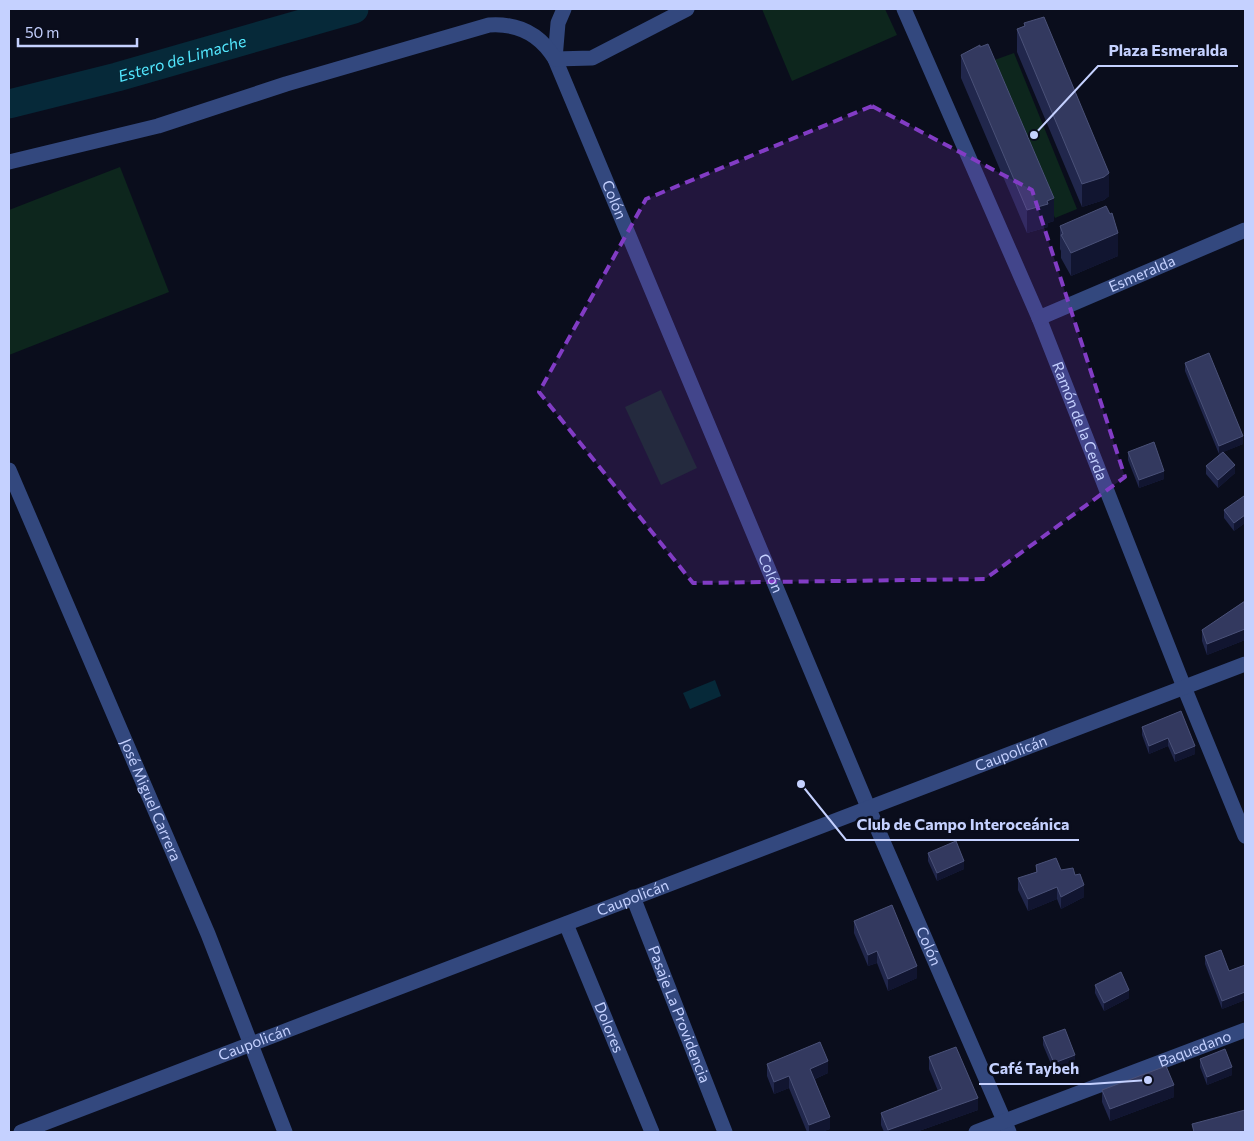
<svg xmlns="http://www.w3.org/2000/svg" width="1254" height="1141" font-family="Commissioner,sans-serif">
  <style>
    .green { fill: #0d261d }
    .water { fill: #062939 }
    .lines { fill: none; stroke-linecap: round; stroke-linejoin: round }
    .river { stroke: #062939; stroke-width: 29 }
    .minor { stroke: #33487e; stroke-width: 15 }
    .wall { fill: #21274c }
    .shaded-wall { fill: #111530 }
    .building { fill: #33395f; stroke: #4a5178 }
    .marked { fill: #823cc5; fill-opacity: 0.2; stroke: #823cc5; stroke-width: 4; stroke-dasharray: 10 6; stroke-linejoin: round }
    .labels { text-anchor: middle; stroke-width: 5; stroke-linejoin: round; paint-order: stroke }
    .street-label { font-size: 15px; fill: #c5d1ff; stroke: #0a0d1c }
    .water-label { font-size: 16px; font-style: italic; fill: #53e8ff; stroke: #0a0d1c }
    .leader { fill: none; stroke: #c5d1ff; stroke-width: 2 }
    .callout-dot { fill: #c5d1ff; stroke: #0a0d1c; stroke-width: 2 }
    .callout-label { font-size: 16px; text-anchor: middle; font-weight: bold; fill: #c5d1ff; stroke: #0a0d1c; stroke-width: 5; stroke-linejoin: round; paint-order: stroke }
  </style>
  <rect width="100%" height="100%" fill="#0a0d1c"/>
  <g class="green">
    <polygon points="762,9 885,9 897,35 792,81"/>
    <polygon points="1014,53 1077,209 1055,218 989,62"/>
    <polygon points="120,167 169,292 9,355 9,210"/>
    <polygon points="661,390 697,468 661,485 625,407"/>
  </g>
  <polygon class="water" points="715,680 721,696 690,709 683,693"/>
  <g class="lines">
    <path class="river" id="s1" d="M9 104 117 77 354 9"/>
    <g class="minor">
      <path id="s2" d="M564 9 558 23 555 59 868 807 1009 1132"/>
      <path id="s3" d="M904 9 1039 318 1184 687 1245 836"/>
      <path d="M9 162 158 126 286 84 489 25C518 23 540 34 555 59L592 58 687 9"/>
      <path id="s4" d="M1039 318 1245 230"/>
      <path id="s5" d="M9 470 208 934 285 1132"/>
      <path id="s6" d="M633 897 725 1132"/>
      <path id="s7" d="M566 924 652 1132"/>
      <path id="s8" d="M21 1132 1245 664"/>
      <path id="s9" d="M976 1132 1245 1030"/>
    </g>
  </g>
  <g class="wall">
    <polygon points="1024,23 1109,196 1104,200 1082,207 1017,52 1017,29 1024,26"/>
    <polygon points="961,55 1054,221 1048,223 1048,227 1027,233 961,78"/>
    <polygon points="1060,226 1118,256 1071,276 1061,258 1061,251 1060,249"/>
    <polygon points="1185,363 1243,444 1223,452 1235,473 1218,488 1206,474 1206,466 1222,452 1219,454 1185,371"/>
    <polygon points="1128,452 1164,479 1139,488 1128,460"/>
    <polygon points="1245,498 1245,523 1234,531 1224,518 1224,510"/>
    <polygon points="1245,601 1245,640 1207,655 1202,641 1202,630"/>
    <polygon points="1245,686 1245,699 1244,695 1244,687"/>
    <polygon points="1181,711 1195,754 1175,762 1168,746 1149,754 1142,735 1142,727"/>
    <polygon points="928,853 964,869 937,881 928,861"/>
    <polygon points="1036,865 1061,870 1075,875 1084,897 1061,909 1057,899 1028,911 1018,890 1018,878 1036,872"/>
    <polygon points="854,921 917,978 888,991 877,963 868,966 854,933"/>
    <polygon points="1205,956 1229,971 1245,965 1245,1000 1222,1009 1205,964"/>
    <polygon points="1095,985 1129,998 1104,1011 1095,993"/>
    <polygon points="1043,1037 1075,1063 1054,1071 1043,1045"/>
    <polygon points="929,1057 978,1110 916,1132 884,1132 881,1125 881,1113 938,1091 929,1069"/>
    <polygon points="1200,1059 1232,1075 1207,1085 1200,1067"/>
    <polygon points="767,1064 828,1073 815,1079 830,1129 821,1132 807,1132 789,1088 774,1094 767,1076"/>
    <polygon points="1102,1090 1174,1097 1110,1121 1102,1102"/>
  </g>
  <g class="shaded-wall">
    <polygon points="1109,173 1109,196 1104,200 1082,207 1082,184"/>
    <polygon points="1054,198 1054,221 1048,223 1048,227 1027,233 1027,210"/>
    <polygon points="1118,233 1118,256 1071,276 1071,253"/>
    <polygon points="1243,436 1243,444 1219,454 1219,446"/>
    <polygon points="1235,465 1235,473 1218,488 1218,480"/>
    <polygon points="1164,471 1164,479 1139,488 1139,480"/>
    <polygon points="1245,515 1245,523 1234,531 1234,523"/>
    <polygon points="1245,629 1245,640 1207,655 1207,644"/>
    <polygon points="1168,738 1168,746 1149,754 1149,746"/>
    <polygon points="1195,746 1195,754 1175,762 1175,754"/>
    <polygon points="964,861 964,869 937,881 937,873"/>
    <polygon points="1084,885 1084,897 1061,909 1061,897"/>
    <polygon points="1057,887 1057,899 1028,911 1028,899"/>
    <polygon points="877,951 877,963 868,966 868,955"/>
    <polygon points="917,966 917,978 888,991 888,979"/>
    <polygon points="1129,990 1129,998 1104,1011 1104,1003"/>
    <polygon points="1245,992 1245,1000 1222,1009 1222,1001"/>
    <polygon points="1075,1055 1075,1063 1054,1071 1054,1063"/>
    <polygon points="828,1061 828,1073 810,1081 810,1069"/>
    <polygon points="1232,1067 1232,1075 1207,1085 1207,1077"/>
    <polygon points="789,1076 789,1088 774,1094 774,1082"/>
    <polygon points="1174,1085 1174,1097 1110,1121 1110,1109"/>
    <polygon points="978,1098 978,1110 916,1132 888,1132 888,1130"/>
    <polygon points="830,1117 830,1129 821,1132 809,1132 809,1125"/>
  </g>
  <g class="building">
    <polygon points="1044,17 1109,173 1104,177 1082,184 1017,29 1025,26 1024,23"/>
    <polygon points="988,44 1054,198 1047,201 1048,204 1027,210 961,55 980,45 980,47"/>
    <polygon points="1106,206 1110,214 1112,213 1118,233 1071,253 1061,235 1063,234 1060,226"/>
    <polygon points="1209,353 1243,436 1219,446 1185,363"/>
    <polygon points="1154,442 1164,471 1139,480 1128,452"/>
    <polygon points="1223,452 1235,465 1218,480 1206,466"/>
    <polygon points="1244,496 1245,498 1245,515 1234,523 1224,510"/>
    <polygon points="1245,601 1245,629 1207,644 1202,630"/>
    <polygon points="1181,711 1195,746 1175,754 1168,738 1149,746 1142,727"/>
    <polygon points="956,841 964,861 937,873 928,853"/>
    <polygon points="1056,858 1061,870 1073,868 1075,875 1080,874 1084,885 1061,897 1057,887 1028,899 1018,878 1037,872 1036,865"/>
    <polygon points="892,905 917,966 888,979 877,951 868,955 854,921"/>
    <polygon points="1221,950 1229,971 1245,965 1245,992 1222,1001 1205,956"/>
    <polygon points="1121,972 1129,990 1104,1003 1095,985"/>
    <polygon points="1065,1029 1075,1055 1054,1063 1043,1037"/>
    <polygon points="820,1042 828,1061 810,1069 830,1117 809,1125 789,1076 774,1082 767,1064"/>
    <polygon points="956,1047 978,1098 888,1130 881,1113 942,1089 929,1057"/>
    <polygon points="1225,1049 1232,1067 1207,1077 1200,1059"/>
    <polygon points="1166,1066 1174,1085 1110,1109 1102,1090"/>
    <polygon points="1245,1110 1245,1132 1194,1132 1192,1124"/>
  </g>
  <path class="marked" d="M872 106 1032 190 1125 477 985 579 693 583 539 392 646 199Z"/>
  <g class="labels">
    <g class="street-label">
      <text dy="5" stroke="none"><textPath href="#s2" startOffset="204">Colón</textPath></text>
      <text dy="5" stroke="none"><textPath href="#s4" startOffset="112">Esmeralda</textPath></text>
      <text dy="5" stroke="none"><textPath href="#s3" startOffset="448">Ramón de la Cerda</textPath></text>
      <text dy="5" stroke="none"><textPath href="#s2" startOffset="609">Colón</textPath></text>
      <text dy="5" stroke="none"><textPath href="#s8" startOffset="1060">Caupolicán</textPath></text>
      <text dy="5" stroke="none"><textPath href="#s5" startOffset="359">José Miguel Carrera</textPath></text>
      <text dy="5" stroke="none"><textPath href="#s8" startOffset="655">Caupolicán</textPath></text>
      <text dy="5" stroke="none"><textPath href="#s2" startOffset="1014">Colón</textPath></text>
      <text dy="5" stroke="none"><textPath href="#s6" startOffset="126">Pasaje La Providencia</textPath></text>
      <text dy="5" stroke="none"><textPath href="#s7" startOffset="112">Dolores</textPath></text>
      <text dy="5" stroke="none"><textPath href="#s8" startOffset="250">Caupolicán</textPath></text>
      <text dy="5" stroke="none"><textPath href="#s9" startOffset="234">Baquedano</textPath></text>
    </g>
    <g class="water-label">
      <text dy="6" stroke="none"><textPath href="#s1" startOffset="179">Estero de Limache</textPath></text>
    </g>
  </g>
  <path class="leader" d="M1034 135L1098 66H1238M801 784L846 840H1079M1148 1080L1090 1084H979"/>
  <g class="callout-dot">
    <circle cx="1034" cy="135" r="5"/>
    <circle cx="801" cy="784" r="5"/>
    <circle cx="1148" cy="1080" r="5"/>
  </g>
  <g class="callout-label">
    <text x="1168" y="56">Plaza Esmeralda</text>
    <text x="963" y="830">Club de Campo Interoceánica</text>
    <text x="1034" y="1074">Café Taybeh</text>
  </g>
  <rect width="1254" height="1141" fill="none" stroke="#c5d1ff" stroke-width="20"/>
  <path d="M18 38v8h119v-8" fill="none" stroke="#c5d1ff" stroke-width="2.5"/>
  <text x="25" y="38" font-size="15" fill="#c5d1ff" stroke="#0a0d1c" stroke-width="4" paint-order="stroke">50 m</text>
</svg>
